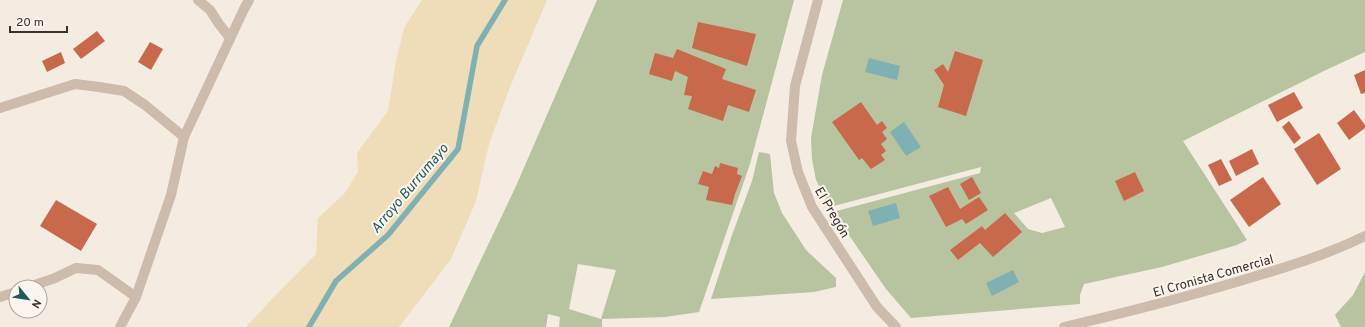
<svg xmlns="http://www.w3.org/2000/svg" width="1365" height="327" font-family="Overpass,sans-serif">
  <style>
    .green { fill: #b8c4a0; fill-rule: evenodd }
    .sand { fill: #efdcb8 }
    .water { fill: #7fb0b2 }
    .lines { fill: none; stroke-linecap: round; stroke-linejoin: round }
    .stream { stroke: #7fb0b2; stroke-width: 5.5 }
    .building { fill: #c8694b }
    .minor { stroke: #cdbbac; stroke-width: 10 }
    .labels { text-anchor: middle; stroke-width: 4; stroke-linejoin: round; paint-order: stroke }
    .street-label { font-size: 13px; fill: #3b302b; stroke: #fbf5ee }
    .water-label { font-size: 14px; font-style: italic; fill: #1f5a5e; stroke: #fbf5ee }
  </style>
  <rect width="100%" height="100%" fill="#f4ebe1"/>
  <g class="green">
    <path d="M597 0H794L750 164 699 312 665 317 602 319V327H559L560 317 548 314 546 327H449L516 186ZM578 264 616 270 601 319 569 309Z"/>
    <path d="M843 0H1365V52L1328 69 1183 141 1247 240 1237 245 1162 267 1084 284 1080 295V304L911 318 886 289 833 212 980 173 981 167 830 207 816 180 812 159 811 138 822 75ZM1051 198 1065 227 1042 233 1028 229 1014 213Z"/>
    <polygon points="759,152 770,154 774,193 782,213 806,250 836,278 836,287 814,292 711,299 732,235 752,181"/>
    <polygon points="1365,272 1365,327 1341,327 1335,315 1353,295"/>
  </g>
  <polygon class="sand" points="422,0 547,0 510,87 489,144 476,201 451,259 399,327 246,327 272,299 316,254 318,218 344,194 358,172 357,153 388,111 396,61 404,28"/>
  <g class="water">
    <polygon points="869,58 900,66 897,80 865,72"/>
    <polygon points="904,122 921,147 906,156 890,132"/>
    <polygon points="896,203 900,218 873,226 868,211"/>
    <polygon points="1013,270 1019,282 992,296 986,283"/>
  </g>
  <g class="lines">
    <polyline class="stream" points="309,327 336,281 388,235 458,149 477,46 505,0"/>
  </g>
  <g class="building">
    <polygon points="698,22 756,34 747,66 692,48"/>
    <polygon points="97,31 105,41 81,59 73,49"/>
    <polygon points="150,42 163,49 151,70 138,62"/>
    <polygon points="677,49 726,69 722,79 756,90 749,112 728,105 723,121 688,109 692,96 684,95 688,77 675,71 672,81 649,74 655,53 673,58"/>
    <polygon points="955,51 983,60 966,116 938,107 944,85 934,70 943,64 948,72"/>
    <polygon points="61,52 65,63 47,72 42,61"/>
    <polygon points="1365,70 1365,93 1361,94 1354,75"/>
    <polygon points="1294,92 1303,108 1277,122 1268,105"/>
    <polygon points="861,102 877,125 882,121 887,128 882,132 887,139 881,144 886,151 881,155 885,160 871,169 862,158 859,160 832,122"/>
    <polygon points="1354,110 1365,125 1365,128 1349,140 1337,123"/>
    <polygon points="1289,121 1301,138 1294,144 1282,127"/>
    <polygon points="1319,133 1341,169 1317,185 1294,149"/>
    <polygon points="1252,149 1259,164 1236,176 1229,161"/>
    <polygon points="1221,159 1232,180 1219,186 1208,165"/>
    <polygon points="720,163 738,168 737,174 742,176 735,194 732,205 706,200 709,187 698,184 703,171 712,174 715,166 719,168"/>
    <polygon points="1135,172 1144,191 1124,201 1115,181"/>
    <polygon points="972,177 981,193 969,200 960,184"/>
    <polygon points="1263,177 1281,204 1249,227 1230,200"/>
    <polygon points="948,187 960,209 979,197 988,210 966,224 962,219 946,227 929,196"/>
    <polygon points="56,200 97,224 81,251 40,226"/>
    <polygon points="1005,213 1022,232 993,257 980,243 958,260 950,250 982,226 985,230"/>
  </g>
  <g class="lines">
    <g class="minor">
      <polyline points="198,0 210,10 219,24 230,38"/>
      <polyline points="818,0 795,86 791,141 798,172 812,207 877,307 896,327"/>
      <polyline points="0,108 75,84 99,87 124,91 145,105 184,137"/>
      <polyline points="29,287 55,278 76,268 98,270 136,297"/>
      <polyline points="0,297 16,292"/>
      <polyline points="120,327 136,297 171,195 184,137 244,9 249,0"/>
      <path d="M1064 327C1128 312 1191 296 1253 277 1291 266 1329 254 1365 236"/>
    </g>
  </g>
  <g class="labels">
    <g class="street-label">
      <text transform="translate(833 212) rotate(60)" y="5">El Pregón</text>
      <text transform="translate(1213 275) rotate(-16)" y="5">El Cronista Comercial</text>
    </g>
    <g class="water-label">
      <text transform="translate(409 188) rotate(-50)" y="5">Arroyo Burrumayo</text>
    </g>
  </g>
  <g transform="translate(28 299) rotate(120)"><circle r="19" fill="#fbf5ee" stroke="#aea6a0"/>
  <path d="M0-3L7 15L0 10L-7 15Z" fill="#1f5a5e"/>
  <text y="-6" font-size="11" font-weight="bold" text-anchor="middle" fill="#3b302b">N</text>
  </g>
  <path d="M10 26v6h57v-6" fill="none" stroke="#3b302b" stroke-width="2"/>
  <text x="16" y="26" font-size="12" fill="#3b302b" stroke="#fbf5ee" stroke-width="3" paint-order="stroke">20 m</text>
</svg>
